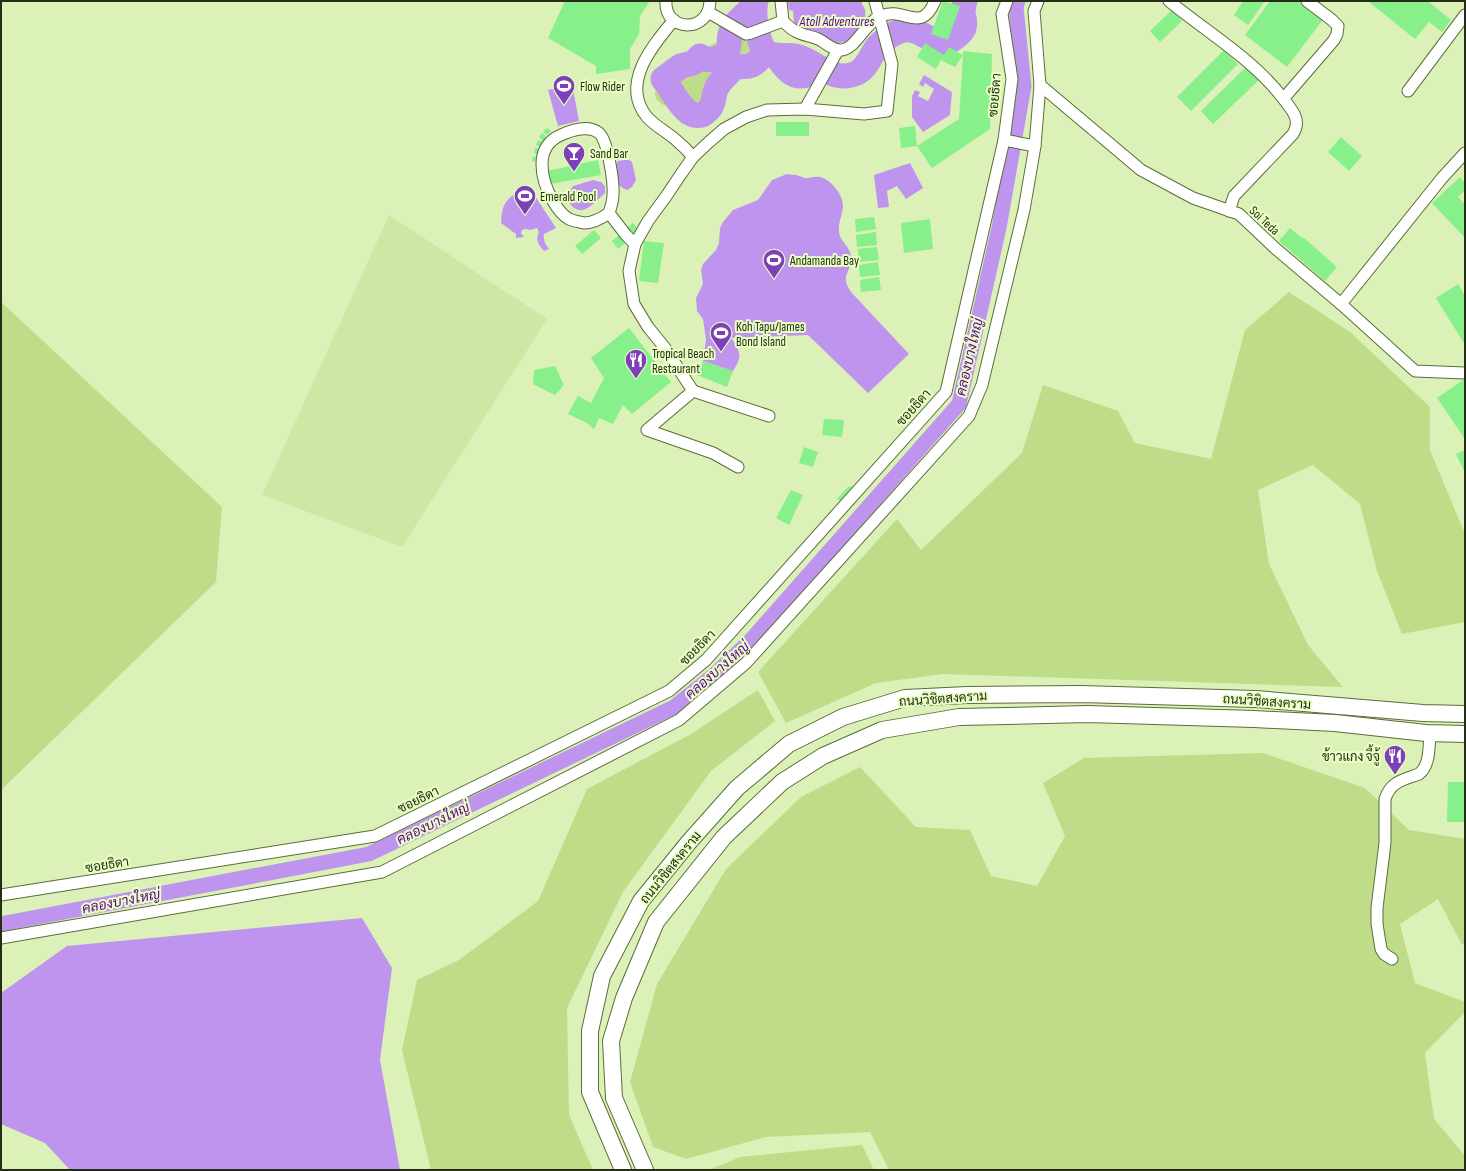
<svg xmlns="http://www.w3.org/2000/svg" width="1466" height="1171" font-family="'Sofia Sans Condensed',Sarabun,sans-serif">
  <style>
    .built { fill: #cfe7a5 }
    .green { fill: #bfdd88 }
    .water { fill: #be94ef }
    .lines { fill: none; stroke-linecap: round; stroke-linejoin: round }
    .canal { stroke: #be94ef; stroke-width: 15 }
    .river { stroke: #be94ef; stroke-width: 25 }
    .building { fill: #87f08a }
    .street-casing { stroke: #5b6d38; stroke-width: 13 }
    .secondary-casing { stroke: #5b6d38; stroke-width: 18 }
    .street { stroke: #fff; stroke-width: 11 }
    .secondary { stroke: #fff; stroke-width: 16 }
    .labels { text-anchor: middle; stroke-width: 4; stroke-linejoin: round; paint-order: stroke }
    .poi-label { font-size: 13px; fill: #252d16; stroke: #e9ffc4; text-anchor: start }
    .street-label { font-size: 13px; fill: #252d16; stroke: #e9ffc4 }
    .water-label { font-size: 14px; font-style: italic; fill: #5d0095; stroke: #e9ffc4 }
  </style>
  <rect width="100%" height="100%" fill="#dcf1b7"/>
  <polygon class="built" points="389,215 547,319 402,547 262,495"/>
  <g class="green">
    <path d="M755 5C756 22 757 39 767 53 762 57 756 64 750 66 744 67 737 65 732 69 723 77 727 88 724 98 723 105 718 111 714 117 711 121 707 124 702 125 692 126 689 117 685 110 680 109 674 109 669 107 653 103 650 90 663 79L660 74 659 68C665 59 676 53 687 53 691 53 696 55 700 56L704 48 715 43Z"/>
    <polygon points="1289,292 1350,332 1430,407 1430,450 1465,534 1465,622 1402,634 1377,571 1360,504 1313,465 1258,490 1269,564 1308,645 1343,687 943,674 876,683 786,723 758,672 897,519 921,550 1022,453 1043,385 1118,411 1135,443 1211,459 1245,330"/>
    <polygon points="1,302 222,507 216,582 1,790"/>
    <polygon points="758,690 775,721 711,771 623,892 567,1008 569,1115 593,1170 429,1170 430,1166 402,1050 417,980 459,960 538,901 587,789 691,734"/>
    <polygon points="1263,753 1365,788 1409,830 1465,839 1465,943 1462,945 1438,899 1400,924 1415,983 1465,1002 1465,1012 1425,1053 1434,1119 1465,1156 1465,1170 889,1170 870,1132 766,1137 686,1159 653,1147 630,1082 657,984 726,869 801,797 860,767 916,827 970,830 991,876 1037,886 1065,836 1043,783 1084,758"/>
    <polygon points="862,1145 874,1170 709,1170 740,1157"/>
  </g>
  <g class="water">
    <path d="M788 1H861C862 4 864 7 865 10 868 19 854 33 849 41 837 44 833 44 822 36 820 34 818 32 814 31 808 30 806 33 799 30L794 22 793 11 789 10Z"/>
    <polygon points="924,75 952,92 950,115 923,132 912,117 912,96 915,90 920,92 918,96 928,101 934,89 925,83 923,87 919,84"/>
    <polygon points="572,84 579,121 558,126 548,90"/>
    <path d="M624 160H629L632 162 636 180 632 187 627 190C614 185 611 172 618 161Z"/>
    <polygon points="910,163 923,188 906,199 897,186 887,191 889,207 878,208 874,175"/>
    <path d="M787 174C791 175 795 174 799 176 801 176 803 178 805 178 811 178 817 175 823 178 833 182 844 197 843 207 842 216 838 223 839 232 840 243 851 245 851 259 850 276 839 275 852 293L909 354 868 393 808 335 706 339 703 319 697 311 696 298 703 284 701 270 703 264 716 250 719 243 720 228 723 222 733 210 758 200 772 180Z"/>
    <path d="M593 180 601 182 605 186V193C591 206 579 222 566 197L573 186Z"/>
    <path d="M521 191 533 193 556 228 544 234C543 240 545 244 549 249L544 251C538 244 535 240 539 232L537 228 530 230 526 229 522 230 521 233 524 237 516 238V234L501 223C502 206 504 199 521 191Z"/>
    <path d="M706 339H732C741 353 742 357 733 371L703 361Z"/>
    <polygon points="362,918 392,968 380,1060 400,1170 70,1170 45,1143 1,1124 1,993 67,946"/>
  </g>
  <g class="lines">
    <polyline class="canal" points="1,924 369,854 674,707 715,674 750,641 959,404 999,228 1024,86 1016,7 1018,1"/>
    <g class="river">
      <path d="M756 1C753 12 757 47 768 53 776 58 786 54 795 56 818 61 831 84 857 73 867 68 871 55 877 47 883 40 892 34 900 31 922 23 935 55 956 37 959 35 962 32 964 28 966 23 964 18 963 13 963 9 964 5 965 1"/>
      <path d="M755 5C748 12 738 19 733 27 724 40 737 51 717 58 710 61 706 60 700 56L693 63 681 66 663 79C673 90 684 120 702 115 719 105 710 95 719 84 723 79 732 69 737 67 742 66 748 67 752 65 758 62 762 56 767 53"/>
      <path d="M776 55C790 77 798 82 822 69"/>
    </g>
  </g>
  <g class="building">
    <polygon points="565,1 650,1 640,16 639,34 630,49 630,69 596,74 596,66 548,38"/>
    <polygon points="943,1 960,6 948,40 931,34"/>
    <polygon points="1243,1 1265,1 1248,25 1234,15"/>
    <polygon points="1270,1 1301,1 1325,17 1287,67 1245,35"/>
    <polygon points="1370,1 1428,1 1451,20 1442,32 1429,22 1415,39 1369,2"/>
    <polygon points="1172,10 1182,21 1160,42 1150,31"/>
    <polygon points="925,43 944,55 949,47 963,55 963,51 992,54 990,129 932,168 917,146 901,148 899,128 915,126 917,146 959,119 963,55 955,67 941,60 936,69 917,57"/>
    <polygon points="1224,50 1238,64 1191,111 1177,97"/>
    <polygon points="1248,65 1261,78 1213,124 1201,111"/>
    <rect x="776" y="122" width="33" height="14"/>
    <polygon points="547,128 551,131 547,135 543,132"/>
    <polygon points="542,133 546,137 543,141 539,137"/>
    <polygon points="1341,137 1362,156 1349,171 1328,152"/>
    <polygon points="538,140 543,142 541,147 536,145"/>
    <polygon points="535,148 540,149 539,155 534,153"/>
    <polygon points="533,156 539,158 537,162 532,161"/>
    <polygon points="598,160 601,175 550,184 547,171"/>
    <polygon points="1460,177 1465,183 1465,190 1458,197 1465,204 1465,238 1432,203"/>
    <polygon points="874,217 876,229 856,232 855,219"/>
    <polygon points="930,219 933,249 904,253 901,223"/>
    <polygon points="633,223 640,231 618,249 612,241"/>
    <polygon points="1290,228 1302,238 1303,237 1337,267 1325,281 1279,241"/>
    <polygon points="594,230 601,238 582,254 575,246"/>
    <polygon points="876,232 877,245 857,247 856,235"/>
    <polygon points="644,241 664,243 658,283 639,281"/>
    <polygon points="877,247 879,260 859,262 858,249"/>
    <polygon points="878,262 880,275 860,277 859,265"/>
    <polygon points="879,277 881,290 861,292 860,280"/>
    <polygon points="1458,284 1465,296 1465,345 1436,298"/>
    <polygon points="629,328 671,382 632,414 623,405 613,424 599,418 594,429 587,423 568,414 578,396 591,403 604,378 591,358"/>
    <polygon points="703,361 733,371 727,387 697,375"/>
    <polygon points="555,366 564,385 555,395 533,384 534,370"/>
    <polygon points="1463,380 1465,382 1465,439 1437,398"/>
    <polygon points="824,419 844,420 842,437 822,435"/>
    <polygon points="804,447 818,452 813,467 799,463"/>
    <polygon points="1465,450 1465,473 1456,454"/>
    <polygon points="856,486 841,502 837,499 848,487"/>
    <polygon points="791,490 803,495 789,525 776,518"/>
    <polygon points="1448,782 1465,782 1465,822 1447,822"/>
  </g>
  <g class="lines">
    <g class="street-casing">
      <g id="street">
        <path d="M666 1C664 32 709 34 710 1"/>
        <path d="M781 1 783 21C787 25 791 29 795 31 802 35 811 36 818 39 825 42 832 50 840 50 856 50 865 22 881 16 904 6 921 35 935 1"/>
        <path d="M1169 1C1208 33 1256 61 1285 101 1289 106 1293 111 1295 116 1298 123 1296 129 1293 134L1234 196 1229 211"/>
        <polyline points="708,12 746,34 751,33 783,21"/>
        <path d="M674 20C652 46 620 84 647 117 655 126 667 132 676 140 682 145 688 151 693 157"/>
        <polyline points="1040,85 1141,170 1193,198 1239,214 1276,249 1341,304 1415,371 1465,373"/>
        <polyline points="1408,91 1465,15"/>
        <polyline points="1284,98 1334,40 1337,34 1338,26 1332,20 1307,1"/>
        <polyline points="805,109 838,50"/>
        <polyline points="1004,140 1035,146"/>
        <path d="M609 213C602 218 594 223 584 223 580 222 573 221 569 219 562 215 557 208 553 201 541 180 533 147 561 135 572 130 589 125 599 133 608 141 614 183 613 195 613 201 611 207 609 213L626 235 635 244"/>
        <polyline points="1341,304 1442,178 1465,153"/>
        <polyline points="693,391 769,416"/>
        <polyline points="738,467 713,453 647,430 693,391 665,348 648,327 634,304 629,271 635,244 648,221 667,195 681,174 693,157 709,142 724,129 746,117 767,110 805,109 864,114 887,111 892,64 875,1"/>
        <polyline points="1,895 375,836 669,691 706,660 946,392 1004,140 1012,79 1002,14 1007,1"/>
        <polyline points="1,938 382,872 679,720 746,663 969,416 982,385 1024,210 1035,146 1040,85 1034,11 1038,1"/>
        <path d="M1392 959 1384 954 1381 949 1377 924V908L1385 843V799C1391 781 1403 780 1419 774 1430 766 1429 746 1430 733"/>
      </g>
    </g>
    <g class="secondary-casing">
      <g id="secondary">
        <polyline points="623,1170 590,1092 590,1031 602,976 641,901 689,842 737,788 789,744 843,717 905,698 967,695 1081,694 1256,699 1423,713 1465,714"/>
        <polyline points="645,1170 614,1098 611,1041 624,998 656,922 724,837 782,782 823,756 882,730 959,717 1088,714 1254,719 1335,723 1426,733 1465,734"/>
      </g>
    </g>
    <use href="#street" class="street"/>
    <use href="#secondary" class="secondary"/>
  </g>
  <defs>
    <g id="stadium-pin" transform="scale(1.15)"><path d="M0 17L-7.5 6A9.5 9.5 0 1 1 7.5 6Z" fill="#7d40b6" stroke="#e9ffc4"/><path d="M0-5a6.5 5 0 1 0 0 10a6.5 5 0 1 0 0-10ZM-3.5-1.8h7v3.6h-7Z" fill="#fff"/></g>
    <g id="bar-pin" transform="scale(1.15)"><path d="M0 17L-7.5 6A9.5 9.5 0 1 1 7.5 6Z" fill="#7d40b6" stroke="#e9ffc4"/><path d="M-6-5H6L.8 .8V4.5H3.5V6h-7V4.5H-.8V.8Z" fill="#fff"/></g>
    <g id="restaurant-pin" transform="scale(1.15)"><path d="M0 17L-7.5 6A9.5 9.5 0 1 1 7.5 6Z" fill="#7d40b6" stroke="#e9ffc4"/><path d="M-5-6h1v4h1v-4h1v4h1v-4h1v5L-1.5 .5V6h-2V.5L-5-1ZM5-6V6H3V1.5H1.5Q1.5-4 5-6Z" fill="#fff"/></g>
  </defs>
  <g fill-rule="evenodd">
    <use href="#stadium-pin" x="564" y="86"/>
    <use href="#bar-pin" x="574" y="153"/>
    <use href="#stadium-pin" x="525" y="196"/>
    <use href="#stadium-pin" x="774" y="260"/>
    <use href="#stadium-pin" x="721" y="333"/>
    <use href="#restaurant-pin" x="636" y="360"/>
    <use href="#restaurant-pin" x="1395" y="756"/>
  </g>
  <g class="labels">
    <g class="poi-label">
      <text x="580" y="91">Flow Rider</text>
      <text x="590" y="158">Sand Bar</text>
      <text x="540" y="201">Emerald Pool</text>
      <text x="790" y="265">Andamanda Bay</text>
      <text x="736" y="331">Koh Tapu/James<tspan x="736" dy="15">Bond Island</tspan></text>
      <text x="652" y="358">Tropical Beach<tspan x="652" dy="15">Restaurant</tspan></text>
      <text x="1380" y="761" text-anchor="end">ข้าวแกง จี้จู้</text>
    </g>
    <g class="street-label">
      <text transform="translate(994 95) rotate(-85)" y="5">ซอยธิดา</text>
      <text transform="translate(1265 220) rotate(43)" y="5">Soi Teda</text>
      <text transform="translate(913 407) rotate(-48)" y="5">ซอยธิดา</text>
      <text transform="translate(697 647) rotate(-45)" y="5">ซอยธิดา</text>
      <text transform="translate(943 698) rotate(-4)" y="5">ถนนวิชิตสงคราม</text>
      <text transform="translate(1267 701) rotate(4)" y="5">ถนนวิชิตสงคราม</text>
      <text transform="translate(418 799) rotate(-26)" y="5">ซอยธิดา</text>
      <text transform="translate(107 864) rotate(-9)" y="5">ซอยธิดา</text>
      <text transform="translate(670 867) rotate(-51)" y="5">ถนนวิชิตสงคราม</text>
    </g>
    <g class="water-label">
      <text x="837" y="26">Atoll Adventures</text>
      <text transform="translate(969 357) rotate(-77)" y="5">คลองบางใหญ่</text>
      <text transform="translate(717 670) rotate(-41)" y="5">คลองบางใหญ่</text>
      <text transform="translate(433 823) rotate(-26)" y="5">คลองบางใหญ่</text>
      <text transform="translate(121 901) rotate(-11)" y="5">คลองบางใหญ่</text>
    </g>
  </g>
  <rect width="1466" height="1171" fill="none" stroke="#252d16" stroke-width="4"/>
</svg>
